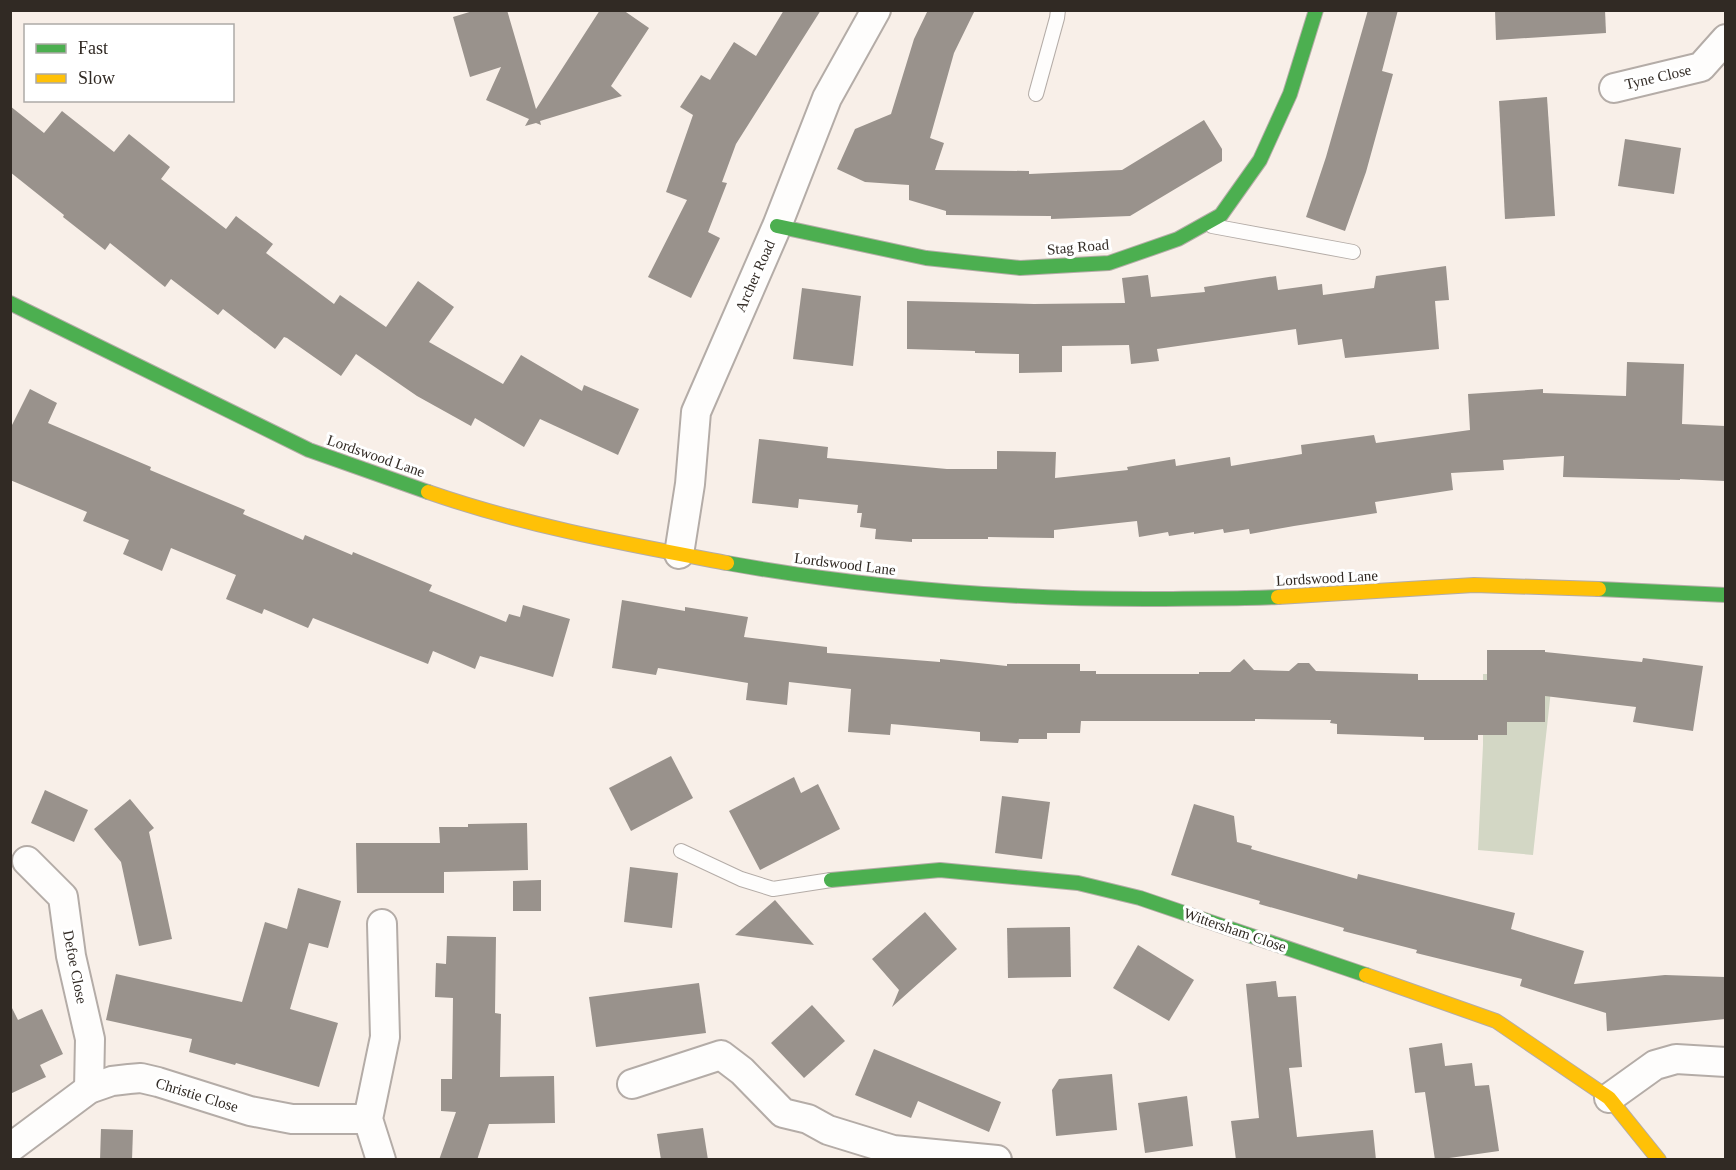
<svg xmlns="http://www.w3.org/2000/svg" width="1736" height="1170" font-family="Georgia,serif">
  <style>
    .green { fill: #d3d7c5 }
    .building { fill: #99928c }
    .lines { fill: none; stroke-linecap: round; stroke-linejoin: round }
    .lane-casing { stroke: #b4aca7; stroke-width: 16 }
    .street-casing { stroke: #b4aca7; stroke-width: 32 }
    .fast-casing { stroke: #b4aca7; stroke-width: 16 }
    .slow-casing { stroke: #b4aca7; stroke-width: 16 }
    .lane { stroke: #fefdfc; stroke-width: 14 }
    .street { stroke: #fefdfc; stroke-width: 28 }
    .fast { stroke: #4caf50; stroke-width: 14 }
    .slow { stroke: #ffc107; stroke-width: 14 }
    .labels { text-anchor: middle; stroke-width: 6; stroke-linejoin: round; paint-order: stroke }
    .street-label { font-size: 15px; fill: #312a24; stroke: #fff }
  </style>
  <rect width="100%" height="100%" fill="#f8efe8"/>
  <polygon class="green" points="1483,674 1487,674 1486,728 1489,735 1507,735 1507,722 1545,722 1545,680 1552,681 1533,855 1478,850 1483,745"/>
  <g class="building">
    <polygon points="476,10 507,10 536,109 600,10 623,10 649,28 611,86 622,96 540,121 541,125 536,123 525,126 529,119 486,100 501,67 470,77 453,17"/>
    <polygon points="784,10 821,10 736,144 722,182 727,183 708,232 720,238 691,298 648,277 687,200 666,192 693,115 680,107 701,75 710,80 734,42 756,56"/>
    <polygon points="928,10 975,10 954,53 930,138 944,143 935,170 1029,171 1029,174 1122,170 1204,120 1222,149 1222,161 1130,216 1051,219 1051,216 946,215 946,211 909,200 909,185 865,182 837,169 855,129 891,114 914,39"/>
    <polygon points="1368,10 1398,10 1382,71 1393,74 1366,172 1345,231 1306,217 1326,157"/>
    <polygon points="1495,10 1605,10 1606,33 1496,40"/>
    <polygon points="1547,97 1555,216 1505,219 1499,101"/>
    <polygon points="10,106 44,133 62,111 114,152 129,134 170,167 161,179 226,229 236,216 273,244 266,253 334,304 340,295 386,327 418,281 454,307 429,342 503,384 521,355 582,391 584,385 639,409 618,455 540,419 524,447 475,418 471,426 417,396 356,354 341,376 287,338 284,337 275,349 223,309 218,315 171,279 165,287 110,243 105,250 63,217 64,215 10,172"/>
    <polygon points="1625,139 1681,148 1674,194 1618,186"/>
    <polygon points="1446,266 1449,300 1435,301 1439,349 1345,358 1342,339 1298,345 1296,329 1157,349 1159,361 1131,364 1129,345 1062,346 1062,372 1019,373 1019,354 975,353 975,351 907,349 907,301 1034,304 1125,303 1122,278 1148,275 1151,297 1205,292 1204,287 1276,276 1278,290 1322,284 1323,295 1374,288 1376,276"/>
    <polygon points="802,288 861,296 853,366 793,359"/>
    <polygon points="1627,362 1684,364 1682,424 1725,426 1725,481 1680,479 1680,480 1563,477 1564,456 1503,460 1504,470 1451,473 1453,490 1375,502 1377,513 1294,526 1250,534 1249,529 1224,533 1223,529 1194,534 1194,532 1169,536 1168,532 1139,537 1137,521 1054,530 1054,538 988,537 988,539 912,539 912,542 875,539 876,529 860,527 862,513 857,513 858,505 799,499 798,508 752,503 759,439 828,447 827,458 947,469 997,469 997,451 1056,452 1055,478 1128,470 1127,467 1175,459 1176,466 1230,457 1231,466 1302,454 1301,445 1374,435 1376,443 1470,430 1468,394 1543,389 1543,393 1626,396"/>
    <polygon points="30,389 57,403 48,423 151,467 150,470 245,510 243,514 303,540 305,535 352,555 353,552 432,585 429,591 506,622 509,614 520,617 523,605 570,619 553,677 480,656 475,669 433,651 428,664 313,618 308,628 264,609 262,614 226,599 236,575 171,548 162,571 123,554 129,540 83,521 87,512 10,480 10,429"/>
    <polygon points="622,600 685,611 685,607 748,617 744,637 827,647 827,653 940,662 940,659 1007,666 1007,664 1080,664 1080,671 1096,671 1096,674 1199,674 1199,672 1230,672 1244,659 1254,670 1289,671 1298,663 1309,663 1316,671 1418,674 1418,680 1487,680 1487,650 1545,650 1545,652 1642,662 1643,658 1703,666 1693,731 1633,722 1636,707 1545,696 1545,722 1507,722 1507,735 1478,735 1478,740 1424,740 1424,737 1337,734 1337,724 1330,723 1331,720 1255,719 1255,721 1081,721 1080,733 1047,733 1047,739 1019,739 1018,743 980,741 980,732 891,724 890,735 848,732 851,689 789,682 787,705 746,700 748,683 658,668 656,675 612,668"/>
    <polygon points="671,756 693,798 631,831 609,788"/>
    <polygon points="794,777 801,793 818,784 840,829 760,870 729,811"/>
    <polygon points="45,790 88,810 74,842 31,823"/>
    <polygon points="1002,796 1050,802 1042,859 995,853"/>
    <polygon points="130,799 154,828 149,832 172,939 139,946 121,862 94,829"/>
    <polygon points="1194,804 1234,816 1237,842 1252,846 1251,849 1357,879 1358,874 1515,913 1511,929 1584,951 1574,984 1665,975 1725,977 1725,1019 1607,1031 1606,1013 1520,986 1522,979 1416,953 1417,950 1343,931 1344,928 1259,904 1260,901 1171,875"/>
    <polygon points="527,823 528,870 444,872 444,893 357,893 356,843 440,843 439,827 468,827 468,824"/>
    <polygon points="630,867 678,873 672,928 624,922"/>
    <polygon points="541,880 541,911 513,911 513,881"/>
    <polygon points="298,888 341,901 328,948 309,943 290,1009 338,1023 319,1087 236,1063 235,1065 189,1052 192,1039 106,1020 116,974 242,1002 265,922 287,929"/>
    <polygon points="775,900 814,945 735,935"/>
    <polygon points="925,912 957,949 892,1007 899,990 872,959"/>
    <polygon points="1070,927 1071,977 1008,978 1007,928"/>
    <polygon points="447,936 496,937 495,1013 501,1014 500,1077 554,1076 555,1123 489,1124 477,1160 439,1160 456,1112 441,1111 441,1079 452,1079 453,998 435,997 436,963 446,964"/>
    <polygon points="1138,945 1194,980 1169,1021 1113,988"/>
    <polygon points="1276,981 1278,997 1296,996 1302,1067 1289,1068 1297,1137 1373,1130 1376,1160 1236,1160 1231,1121 1259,1118 1246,984"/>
    <polygon points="699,983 706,1033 596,1047 589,997"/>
    <polygon points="10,1004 18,1020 42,1009 63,1054 40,1065 46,1077 10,1094"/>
    <polygon points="812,1005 845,1041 804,1078 771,1043"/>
    <polygon points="1442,1043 1445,1066 1472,1063 1475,1086 1489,1085 1499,1151 1435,1160 1425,1092 1415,1093 1409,1048"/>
    <polygon points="874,1049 1001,1102 989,1132 918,1101 911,1118 855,1095"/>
    <polygon points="1112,1074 1117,1130 1056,1136 1052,1090 1059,1079"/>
    <polygon points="1187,1096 1193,1146 1145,1153 1138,1103"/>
    <polygon points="703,1128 708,1160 661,1160 657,1134"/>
    <polygon points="101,1129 133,1130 132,1160 100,1160"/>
  </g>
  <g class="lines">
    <g class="lane-casing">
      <g id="lane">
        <polyline points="1036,94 1057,18 1058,10"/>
        <polyline points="1212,226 1353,252"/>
        <polyline points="681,851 741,879 773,889 831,880"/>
      </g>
    </g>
    <g class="street-casing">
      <g id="street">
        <polyline points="1614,88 1701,67 1726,39"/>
        <polyline points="679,554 690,484 696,412 777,226 827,98 876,10"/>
        <polyline points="27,861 63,897 71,956 90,1039 89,1089"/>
        <polyline points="632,1084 721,1055 742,1071 783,1113 808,1119 828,1130 893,1150 997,1160"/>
        <polyline points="1609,1098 1655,1065 1676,1059 1726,1062"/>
        <polyline points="10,1148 89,1089 112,1081 129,1079 141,1078 158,1082 250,1111 292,1119 368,1119"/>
        <polyline points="381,1160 368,1119 385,1037 382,924"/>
      </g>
    </g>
    <g class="fast-casing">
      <g id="fast">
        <polyline points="777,226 926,258 1020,268 1109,263 1178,239 1221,215 1260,160 1290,94 1316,10"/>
        <polyline points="10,303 309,450 428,492"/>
        <path d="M727 563C872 589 1017 600 1164 599 1202 598 1240 599 1278 597"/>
        <polyline points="1599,589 1726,595"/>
        <polyline points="831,880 940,870 1078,883 1140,898 1366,975"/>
      </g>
    </g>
    <g class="slow-casing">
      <g id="slow">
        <path d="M428 492C526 526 626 544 727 563"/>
        <polyline points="1278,597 1474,585 1599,589"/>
        <polyline points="1366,975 1496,1021 1609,1098 1659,1160"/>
      </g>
    </g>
    <use href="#lane" class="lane"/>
    <use href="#street" class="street"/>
    <use href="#fast" class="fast"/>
    <use href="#slow" class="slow"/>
  </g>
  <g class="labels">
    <g class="street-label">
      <text transform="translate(1658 77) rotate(-13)" y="5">Tyne Close</text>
      <text transform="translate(1078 247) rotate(-5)" y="5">Stag Road</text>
      <text transform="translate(755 276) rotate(-66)" y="5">Archer Road</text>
      <text transform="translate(376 456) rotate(19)" y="5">Lordswood Lane</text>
      <text transform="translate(845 564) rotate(7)" y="5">Lordswood Lane</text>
      <text transform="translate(1327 578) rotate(-3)" y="5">Lordswood Lane</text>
      <text transform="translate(1235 930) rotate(19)" y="5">Wittersham Close</text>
      <text transform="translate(75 967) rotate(79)" y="5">Defoe Close</text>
      <text transform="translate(197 1095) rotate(17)" y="5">Christie Close</text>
    </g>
  </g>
  <rect width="1736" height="1170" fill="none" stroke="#312a24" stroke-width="24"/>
  <rect x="24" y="24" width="210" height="78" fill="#ffffff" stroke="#adaaa7" stroke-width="1.5"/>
  <rect x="36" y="44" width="30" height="9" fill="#4caf50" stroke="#adaaa7" stroke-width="1.5"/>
  <text x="78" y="54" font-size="18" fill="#312a24">Fast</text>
  <rect x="36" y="74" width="30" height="9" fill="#ffc107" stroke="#adaaa7" stroke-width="1.5"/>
  <text x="78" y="84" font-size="18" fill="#312a24">Slow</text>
</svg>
